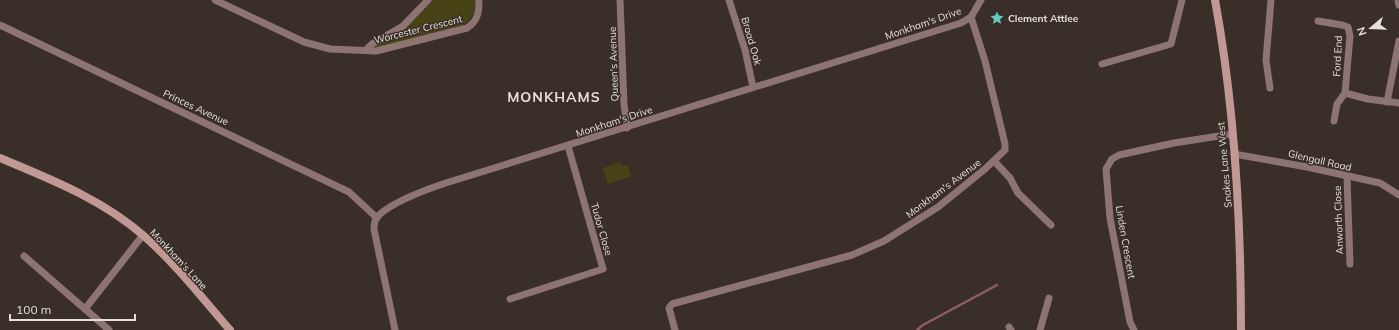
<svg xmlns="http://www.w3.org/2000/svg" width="1399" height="330" font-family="Mulish,sans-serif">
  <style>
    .green { fill: #474317 }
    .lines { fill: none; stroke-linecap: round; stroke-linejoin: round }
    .stream { stroke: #8f5b6c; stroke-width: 2.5 }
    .street { stroke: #8d7371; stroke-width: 7 }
    .secondary { stroke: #c19894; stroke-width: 8 }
    .labels { text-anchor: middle; stroke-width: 3; stroke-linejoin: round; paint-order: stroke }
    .poi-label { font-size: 10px; font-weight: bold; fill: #e6dfdb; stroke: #3a2f28; text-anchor: start }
    .street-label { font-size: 10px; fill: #e6dfdb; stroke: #3a2f28 }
    .district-label { font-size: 14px; font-weight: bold; letter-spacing: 1px; fill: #e9dad2; stroke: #3a2f28 }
  </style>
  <rect width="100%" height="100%" fill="#3a2f28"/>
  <g class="green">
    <path d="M434 0H475C475 13 473 18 462 26L376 49 375 46C398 36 417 17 434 0Z"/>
    <polygon points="620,162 621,166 628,165 631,176 608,184 603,168"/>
  </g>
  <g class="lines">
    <polyline class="stream" points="917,330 923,325 997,285"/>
    <g class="street">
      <path d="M215 0 304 42 330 49 376 51 467 28C478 21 479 12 479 0"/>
      <polyline points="620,0 624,104 627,128"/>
      <polyline points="729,0 745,50 753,87"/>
      <polyline points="1398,0 1399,5"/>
      <polyline points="1318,21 1342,25 1348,27 1350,36 1345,93 1337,104 1334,121"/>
      <polyline points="0,25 349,192 377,218"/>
      <polyline points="366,50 372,44 403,26 428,0"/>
      <polyline points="1102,64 1171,44 1182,0"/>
      <polyline points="1270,88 1266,60 1271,0"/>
      <polyline points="1345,93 1368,99 1399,103"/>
      <polyline points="1387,102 1399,41"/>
      <polyline points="1234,154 1307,167 1380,183 1399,195"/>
      <polyline points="994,161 1010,178 1018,193 1051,225"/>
      <polyline points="1347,177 1350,264"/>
      <polyline points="24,256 109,330"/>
      <polyline points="510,299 603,269 568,146"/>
      <polyline points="85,309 143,235"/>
      <polyline points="1009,327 1011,330"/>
      <path d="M395 330 374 229C374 225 374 221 377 217 391 202 430 188 449 182L961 23 971 17"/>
      <polyline points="675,330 669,308 672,304 852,255 884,241 938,207 985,169 1005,150 1005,144 985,61 971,17 981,0"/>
      <polyline points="1040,330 1049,298"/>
      <polyline points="1134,330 1130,322 1110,218 1106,169 1112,159 1119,155 1174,143 1232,134"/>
    </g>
    <g class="secondary">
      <path d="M1215 0C1235 108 1241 220 1241 330"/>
      <path d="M0 158C50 179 102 199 144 236 176 264 202 298 230 330"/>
    </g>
  </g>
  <defs>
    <g id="sight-bare" transform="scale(1.08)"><path d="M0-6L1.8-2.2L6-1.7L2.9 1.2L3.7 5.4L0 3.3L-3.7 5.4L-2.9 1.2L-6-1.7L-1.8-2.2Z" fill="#58cec0" stroke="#3a2f28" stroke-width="2.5" paint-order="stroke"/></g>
  </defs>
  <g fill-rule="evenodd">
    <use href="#sight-bare" x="997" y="18"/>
  </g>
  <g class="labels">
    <g class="poi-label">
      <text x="1008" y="22">Clement Attlee</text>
    </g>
    <g class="street-label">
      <text transform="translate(923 23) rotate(-19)" y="4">Monkham's Drive</text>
      <text transform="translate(418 29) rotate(-14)" y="4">Worcester Crescent</text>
      <text transform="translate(752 41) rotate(74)" y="4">Broad Oak</text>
      <text transform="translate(1337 56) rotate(-87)" y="4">Ford End</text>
      <text transform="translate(613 64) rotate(-92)" y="4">Queen's Avenue</text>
      <text transform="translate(196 107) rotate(25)" y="4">Princes Avenue</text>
      <text transform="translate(614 121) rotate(-18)" y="4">Monkham's Drive</text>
      <text transform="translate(1320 160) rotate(13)" y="4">Glengall Road</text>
      <text transform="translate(1224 165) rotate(-95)" y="4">Snakes Lane West</text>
      <text transform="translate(943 188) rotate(-37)" y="4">Monkham's Avenue</text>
      <text transform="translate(1338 220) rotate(-92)" y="4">Anworth Close</text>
      <text transform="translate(602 229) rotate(74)" y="4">Tudor Close</text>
      <text transform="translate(1126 242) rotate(80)" y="4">Linden Crescent</text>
      <text transform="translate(179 259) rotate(47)" y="4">Monkham's Lane</text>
    </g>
    <g class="district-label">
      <text x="554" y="102">MONKHAMS</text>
    </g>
  </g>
  <g transform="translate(1371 28) rotate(251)" stroke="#3a2f28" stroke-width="3" paint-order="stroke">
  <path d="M0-3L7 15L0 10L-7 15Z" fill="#e6dfdb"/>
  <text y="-6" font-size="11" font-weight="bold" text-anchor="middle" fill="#e6dfdb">N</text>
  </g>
  <path d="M10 314v6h125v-6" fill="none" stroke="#e6dfdb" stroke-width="2"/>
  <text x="16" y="314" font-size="12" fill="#e6dfdb" stroke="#3a2f28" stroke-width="3" paint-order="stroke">100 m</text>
</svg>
